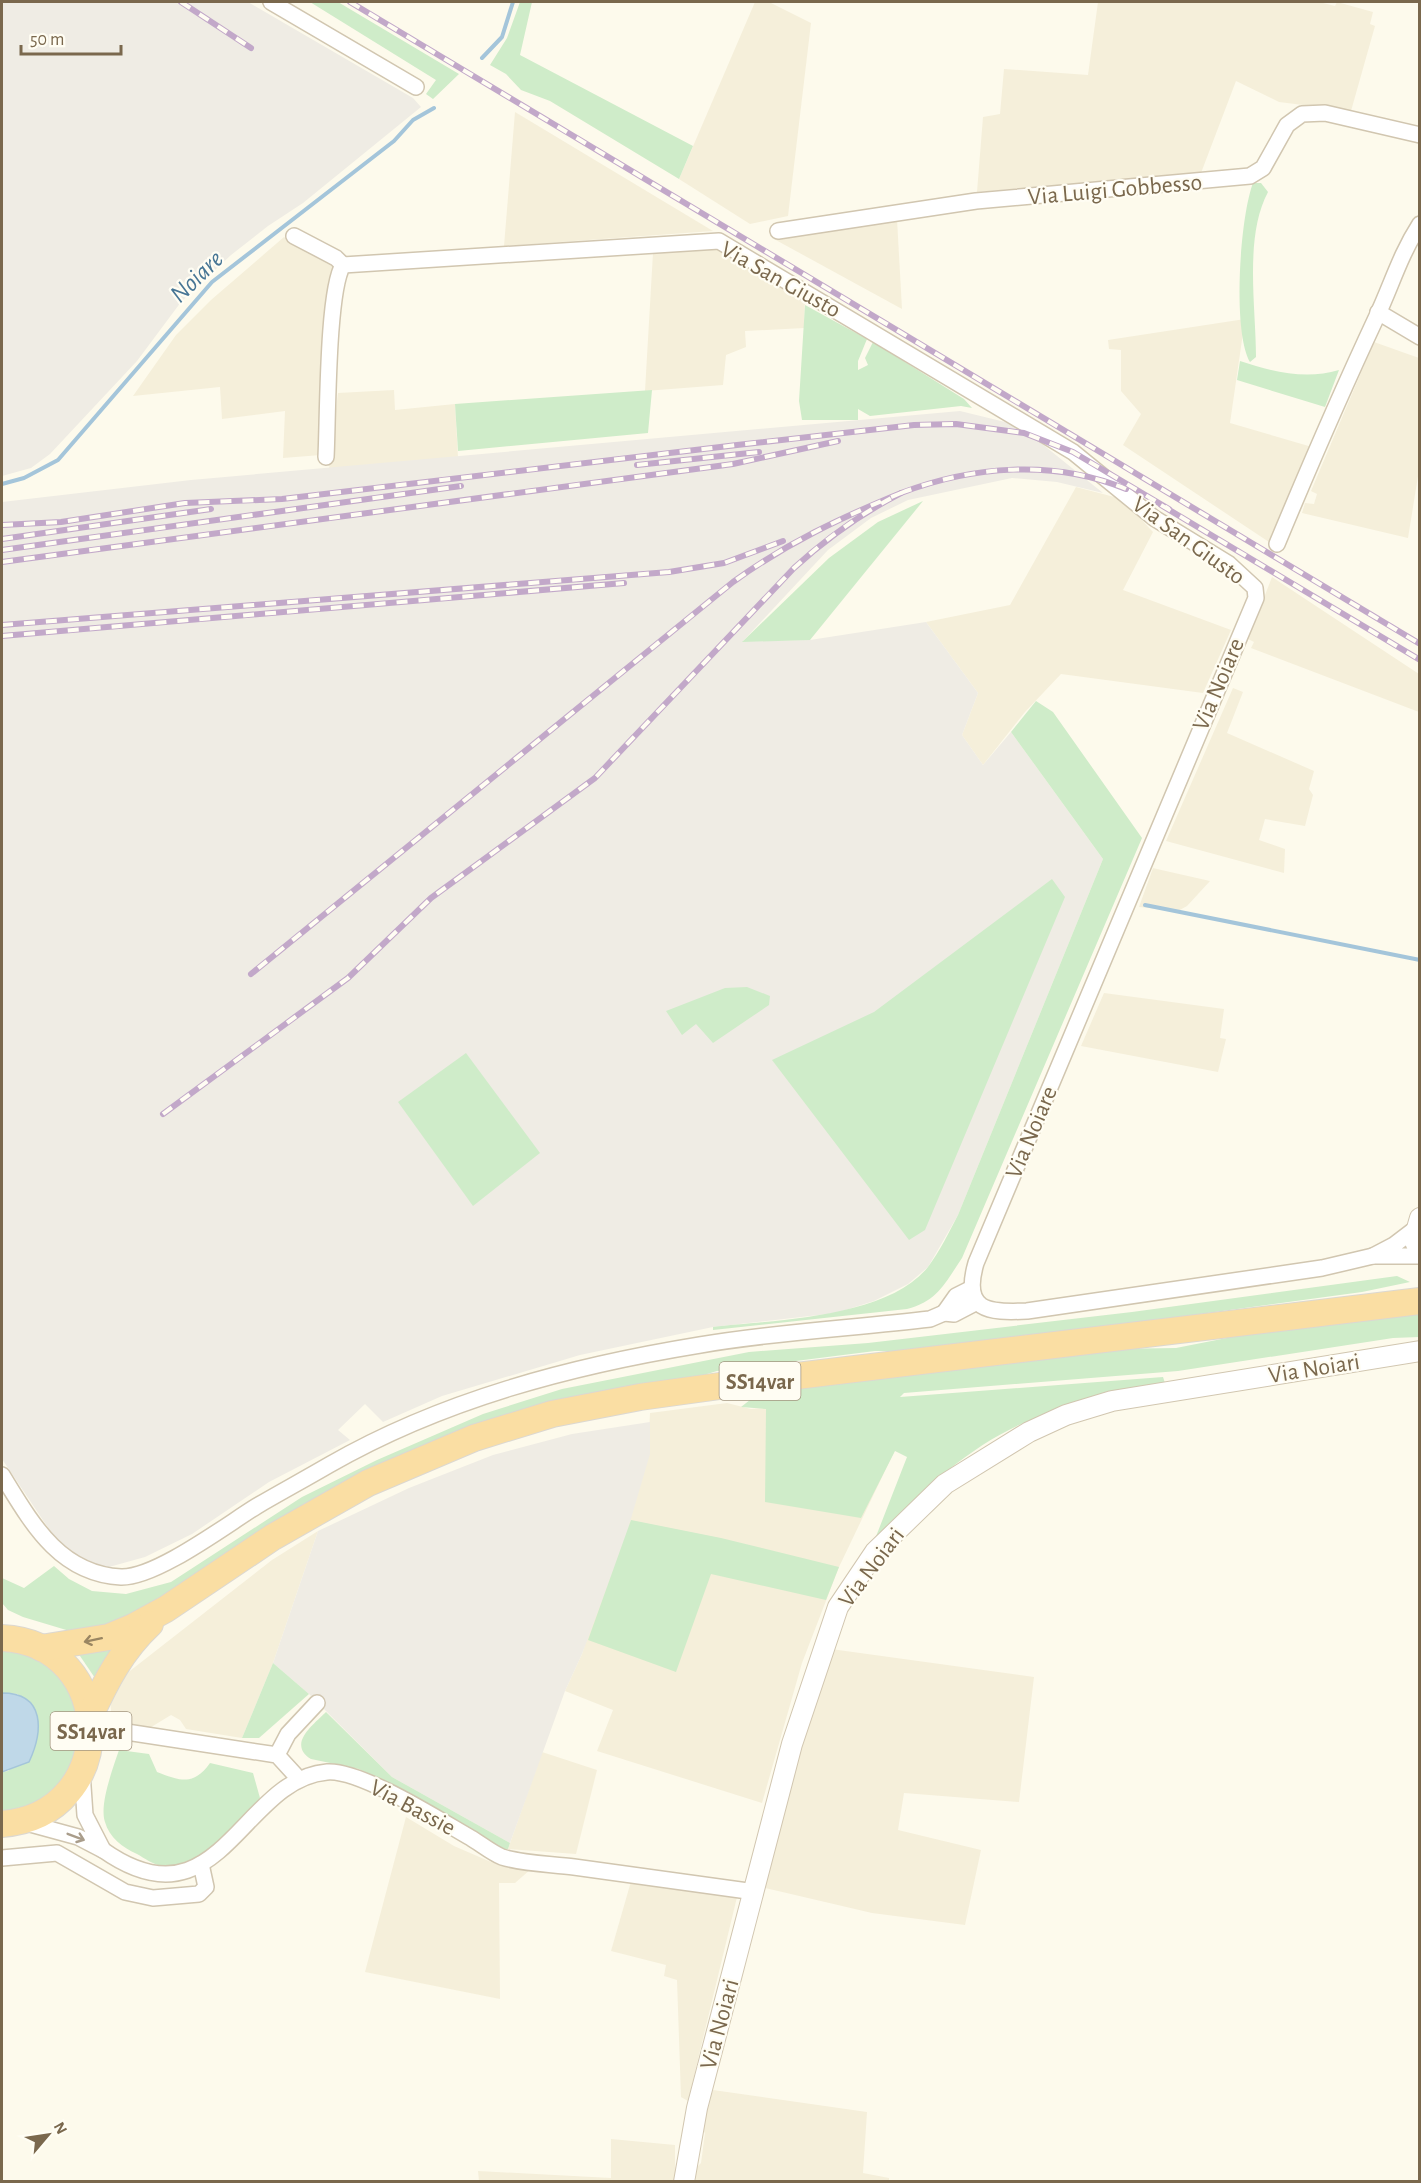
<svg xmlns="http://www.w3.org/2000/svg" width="1421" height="2183" font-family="'Alegreya Sans',sans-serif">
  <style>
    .residential { fill: #f5efda }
    .industrial { fill: #efece4 }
    .green { fill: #cfecc9 }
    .water { fill: #bfd8e8; stroke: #a4c5da; stroke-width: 1.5 }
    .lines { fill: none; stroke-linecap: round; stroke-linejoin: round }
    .stream { stroke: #a4c5da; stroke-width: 4 }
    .minor-casing { stroke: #d1c6b0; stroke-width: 18 }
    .tertiary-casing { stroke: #d1c6b0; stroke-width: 22 }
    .trunk-casing { stroke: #dcd8d1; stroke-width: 28 }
    .minor { stroke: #fff; stroke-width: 15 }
    .tertiary { stroke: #fff; stroke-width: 20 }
    .trunk { stroke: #fadea3; stroke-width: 26 }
    .rail-casing { stroke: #c2a8c9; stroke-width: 6 }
    .rail { stroke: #fffdf3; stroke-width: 4; stroke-dasharray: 11; stroke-linecap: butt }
    .oneway { stroke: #9a8662 }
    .oneway2 { stroke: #a99d8b }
    .labels { text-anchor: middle; stroke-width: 4.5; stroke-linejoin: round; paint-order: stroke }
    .shield { fill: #fffdf3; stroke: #a2957f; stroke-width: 1.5 }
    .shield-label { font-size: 22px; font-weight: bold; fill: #7a684d }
    .street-label { font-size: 24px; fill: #7a684d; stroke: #fffdf3 }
    .water-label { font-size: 26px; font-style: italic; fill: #487695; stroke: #fffdf3 }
  </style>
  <rect width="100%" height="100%" fill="#fdfaec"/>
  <g class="residential">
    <polygon points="755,2 769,2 811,23 788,216 750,224 679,179"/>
    <polygon points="1098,2 1319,2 1335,6 1337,2 1373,12 1370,24 1375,26 1351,111 1279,102 1236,81 1201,173 977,192 983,117 1000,114 1004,69 1088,75"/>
    <polygon points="515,112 713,231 504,246"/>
    <polygon points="897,219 902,309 774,239 786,235"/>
    <polygon points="284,237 298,248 334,259 321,455 283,458 285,411 222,419 220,387 133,396 176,335 211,300"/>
    <polygon points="715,247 805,298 804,328 745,331 746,347 726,355 723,385 645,391 653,253"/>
    <polygon points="1245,319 1230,423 1312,447 1272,544 1123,445 1141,414 1121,391 1121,350 1109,349 1108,340"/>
    <polygon points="1374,342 1419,358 1419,470 1408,538 1302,513 1305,503 1314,504 1317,494 1311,491"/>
    <polygon points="394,390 395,410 455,404 458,457 329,469 338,393"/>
    <polygon points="1076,487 1122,499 1153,532 1123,590 1231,630 1203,693 1061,674 1025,712 983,765 962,735 978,693 926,622 1010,605"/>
    <polygon points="1272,577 1419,674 1419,712 1251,648 1254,642 1248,639"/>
    <polygon points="1233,688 1243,692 1227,733 1314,771 1309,789 1313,795 1305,826 1265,819 1259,840 1285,849 1284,873 1166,841"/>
    <polygon points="1153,868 1157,869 1210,881 1187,906 1178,911 1139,907"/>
    <polygon points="1104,993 1224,1009 1220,1038 1226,1039 1218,1072 1081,1046"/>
    <polygon points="899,1397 895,1450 839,1567 802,1663 762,1803 597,1751 613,1710 565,1691 582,1654 648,1455 650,1413 727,1403 751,1409"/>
    <polygon points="318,1531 273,1663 242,1738 186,1729 180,1720 171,1715 148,1729 112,1724 110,1698 126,1674 272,1560"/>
    <polygon points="831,1649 1034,1677 1019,1802 904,1793 898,1830 981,1850 965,1925 872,1913 761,1887 804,1728"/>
    <polygon points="542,1752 597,1770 576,1854 508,1849"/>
    <polygon points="406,1817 454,1846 491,1862 531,1869 515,1883 499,1883 500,1999 365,1972"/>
    <polygon points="632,1878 737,1897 688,2101 681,2097 677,1980 664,1976 666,1965 611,1951"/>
    <polygon points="713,2090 867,2112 863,2173 889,2178 889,2181 696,2181 696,2168 701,2163 705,2133 701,2129"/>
    <polygon points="611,2139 675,2145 675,2181 479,2181 478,2171 611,2178"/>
  </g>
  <g class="industrial">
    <polygon points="2,2 248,2 413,98 421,107 303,203 268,226 231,255 181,302 137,361 50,454 31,468 2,476"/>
    <polygon points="960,411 1005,422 1026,431 1103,493 1057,482 1012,478 908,500 871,518 828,550 743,641 810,640 926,622 978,693 962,735 983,765 1011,732 1103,859 958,1215 928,1267 908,1284 874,1301 836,1313 713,1327 580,1355 442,1396 383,1422 365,1404 338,1430 350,1440 269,1482 192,1534 145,1557 109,1567 89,1563 59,1544 2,1459 2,502 191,480"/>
    <polygon points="650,1422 650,1454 625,1539 582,1654 565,1691 510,1843 392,1777 309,1694 273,1663 318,1531 409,1488 493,1455 572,1434"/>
  </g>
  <g class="green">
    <polygon points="310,2 338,2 459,74 433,99 426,94 436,80"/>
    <polygon points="520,2 532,2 520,55 693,146 679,179 550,101 521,90 506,74 490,65 507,38"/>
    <path d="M1253 183H1261L1268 192C1244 237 1256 307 1256 357L1250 362C1232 331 1240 217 1253 183Z"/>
    <polygon points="805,305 867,339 858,361 858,370 868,365 865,358 873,342 964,399 972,408 961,406 870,416 858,409 858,420 802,420 799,401"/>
    <path d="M1240 361C1273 372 1306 380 1339 370L1325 407 1237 380Z"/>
    <polygon points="652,390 648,433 458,451 455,404"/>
    <polygon points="923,501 810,640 742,642 829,558 878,522"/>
    <path d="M1036 701 1053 712 1142 838 962 1258C945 1283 938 1301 907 1309L713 1330V1327C774 1320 887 1318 928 1267 940 1251 949 1232 958 1215L1103 859 1011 732Z"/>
    <polygon points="1052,879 1065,897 925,1230 909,1240 772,1060 874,1012"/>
    <polygon points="747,987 770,996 769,1005 713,1043 696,1024 682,1035 666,1011 725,988"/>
    <polygon points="466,1053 540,1153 473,1206 398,1102"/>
    <polygon points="1397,1276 1410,1282 1362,1292 928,1351 875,1351 717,1371 346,1483 293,1511 139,1614 111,1625 73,1632 23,1617 8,1610 2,1603 2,1578 24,1588 54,1566 69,1579 92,1591 126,1594 171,1582 302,1497 377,1460 483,1414 562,1389 749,1352 868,1343 1132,1312"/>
    <path d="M1419 1308V1337L1393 1338 1178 1371 904 1393 900 1397 1163 1377 1165 1383C1123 1394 1078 1404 1036 1418 975 1440 918 1493 875 1539L907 1457 895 1451 861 1518 765 1502 766 1409 741 1407 760 1392 1110 1349 1176 1348 1247 1334Z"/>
    <polygon points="631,1520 721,1538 839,1567 826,1600 711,1574 676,1672 588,1640"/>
    <polygon points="125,1639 97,1681 78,1653"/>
    <polygon points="2,1651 24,1654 39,1661 58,1675 72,1695 80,1738 67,1776 37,1803 2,1812 2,1772 8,1771 34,1751 35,1739 18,1694 2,1693"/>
    <polygon points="273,1663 309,1694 259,1738 242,1738"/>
    <path d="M326 1712 392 1777 510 1843 508 1849H503L413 1796 359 1769 311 1759C287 1744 313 1725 326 1712Z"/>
    <path d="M119 1750 149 1754 157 1772C180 1781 194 1786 210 1763L253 1773 260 1798C242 1827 200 1870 162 1866 154 1865 144 1858 137 1854 123 1848 109 1837 105 1822 99 1805 113 1768 119 1750Z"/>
  </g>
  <path class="water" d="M2 1693C46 1693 43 1732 29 1762L2 1772Z"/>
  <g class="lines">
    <g class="stream">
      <polyline points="482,58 502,37 513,2"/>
      <polyline points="2,484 24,478 58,460 212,282 394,141 413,120 434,108"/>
      <polyline points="1145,905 1420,960"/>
    </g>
    <g class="minor-casing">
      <g id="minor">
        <polyline points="271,2 416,87"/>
        <polyline points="778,231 976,201 1250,176 1263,168 1287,125 1302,114 1325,113 1420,135"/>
        <polyline points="294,236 336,258 343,265"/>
        <polyline points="1378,312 1420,337"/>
        <path d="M326 457C328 420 327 291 343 265L719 241 1073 452 1154 518 1229 564 1255 588 1256 598 976 1263C962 1311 988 1313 1027 1311L1322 1268 1373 1256"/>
        <path d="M1277 544C1309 467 1342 391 1377 316 1392 284 1400 255 1420 224"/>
        <polyline points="1415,1229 1394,1245 1373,1256 1420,1256"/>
        <polyline points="972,1288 956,1296 944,1313 954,1314 977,1302"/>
        <path d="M2 1475C31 1522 59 1574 121 1577 156 1578 226 1525 257 1506 281 1492 305 1479 329 1465 442 1400 571 1366 700 1345 775 1332 854 1328 930 1319L944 1313"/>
        <polyline points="120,1731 277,1755 299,1779"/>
        <polyline points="277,1755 288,1734 317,1703"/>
        <polyline points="23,1822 78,1837 103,1850 85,1815 82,1772"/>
        <path d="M103 1850C219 1932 241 1779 327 1772 360 1769 441 1821 471 1838 481 1844 492 1853 502 1857 524 1864 552 1864 574 1867 635 1875 695 1884 755 1892"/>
        <polyline points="2,1858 57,1853 125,1892 153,1898 199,1894 206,1887 201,1864"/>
      </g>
    </g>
    <g class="tertiary-casing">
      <g id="tertiary">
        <polyline points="1420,1218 1414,1239 1420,1253"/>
        <polyline points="684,2182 697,2108 792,1744 838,1607 875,1552 945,1484 1029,1432 1066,1415 1112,1401 1420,1351"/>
      </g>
    </g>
    <g class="trunk-casing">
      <g id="trunk">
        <path d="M2 1638C119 1644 120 1815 2 1824"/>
        <polyline points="41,1648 109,1637 133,1627 166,1609 273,1537 368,1483 474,1438 552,1414 640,1397 763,1380 1420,1301"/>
        <path d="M90 1716C106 1681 122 1650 150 1624"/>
      </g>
    </g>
    <use href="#minor" class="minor"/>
    <use href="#tertiary" class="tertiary"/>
    <use href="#trunk" class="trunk"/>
    <g class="rail-casing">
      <g id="rail">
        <polyline points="181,2 251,48"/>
        <polyline points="350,2 1420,644"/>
        <polyline points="637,465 759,452"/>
        <path d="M901 493C972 466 1054 459 1126 489"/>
        <polyline points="1161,505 1420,660"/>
        <polyline points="2,525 61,522 185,503 282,499 737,445 914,425 956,424 1024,433 1073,452 1169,509"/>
        <polyline points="2,539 211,509"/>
        <polyline points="2,550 461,486"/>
        <polyline points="2,562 733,464 838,441"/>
        <polyline points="2,625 669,572 724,563 783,541"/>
        <polyline points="2,636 624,583"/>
        <path d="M163 1114 348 978 431 898 595 778 794 568C828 537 860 514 901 493 840 518 787 543 733 582L251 974"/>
      </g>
    </g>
    <use href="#rail" class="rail"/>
  </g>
  <defs><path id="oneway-shaft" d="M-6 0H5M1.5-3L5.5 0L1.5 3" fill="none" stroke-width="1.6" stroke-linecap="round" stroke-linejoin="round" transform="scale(1.5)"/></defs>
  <use class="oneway" href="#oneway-shaft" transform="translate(93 1640) rotate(168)"/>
  <use class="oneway2" href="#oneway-shaft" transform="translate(76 1837) rotate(21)"/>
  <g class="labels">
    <g class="shield">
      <rect x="719.5" y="1362" width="81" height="38" rx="4.5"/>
      <rect x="50.5" y="1712" width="81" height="38" rx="4.5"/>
    </g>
    <g class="shield-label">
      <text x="760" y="1389">SS14var</text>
      <text x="91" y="1739">SS14var</text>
    </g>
    <g class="street-label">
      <text transform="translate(1115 189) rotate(-5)" y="8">Via Luigi Gobbesso</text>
      <text transform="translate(781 279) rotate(29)" y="8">Via San Giusto</text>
      <text transform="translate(1189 540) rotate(36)" y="8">Via San Giusto</text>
      <text transform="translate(1218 684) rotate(-67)" y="8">Via Noiare</text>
      <text transform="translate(1031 1132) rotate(-67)" y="8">Via Noiare</text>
      <text transform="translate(1314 1368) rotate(-9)" y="8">Via Noiari</text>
      <text transform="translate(871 1567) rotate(-53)" y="8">Via Noiari</text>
      <text transform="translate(413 1807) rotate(28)" y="8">Via Bassie</text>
      <text transform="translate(719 2024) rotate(-75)" y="8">Via Noiari</text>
    </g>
    <g class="water-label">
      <text transform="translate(196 276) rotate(-44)" y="9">Noiare</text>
    </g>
  </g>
  <rect width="1421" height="2183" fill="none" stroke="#7a684d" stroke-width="6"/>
  <g transform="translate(48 2135) rotate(61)" stroke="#fffdf3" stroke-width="4.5" paint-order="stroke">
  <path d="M0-4.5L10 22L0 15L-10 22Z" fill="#7a684d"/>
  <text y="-9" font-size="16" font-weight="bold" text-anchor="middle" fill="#7a684d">N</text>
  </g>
  <path d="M21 45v9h100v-9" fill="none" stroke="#7a684d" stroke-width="3"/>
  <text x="30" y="45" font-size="18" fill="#7a684d" stroke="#fffdf3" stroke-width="4.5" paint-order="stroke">50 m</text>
</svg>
